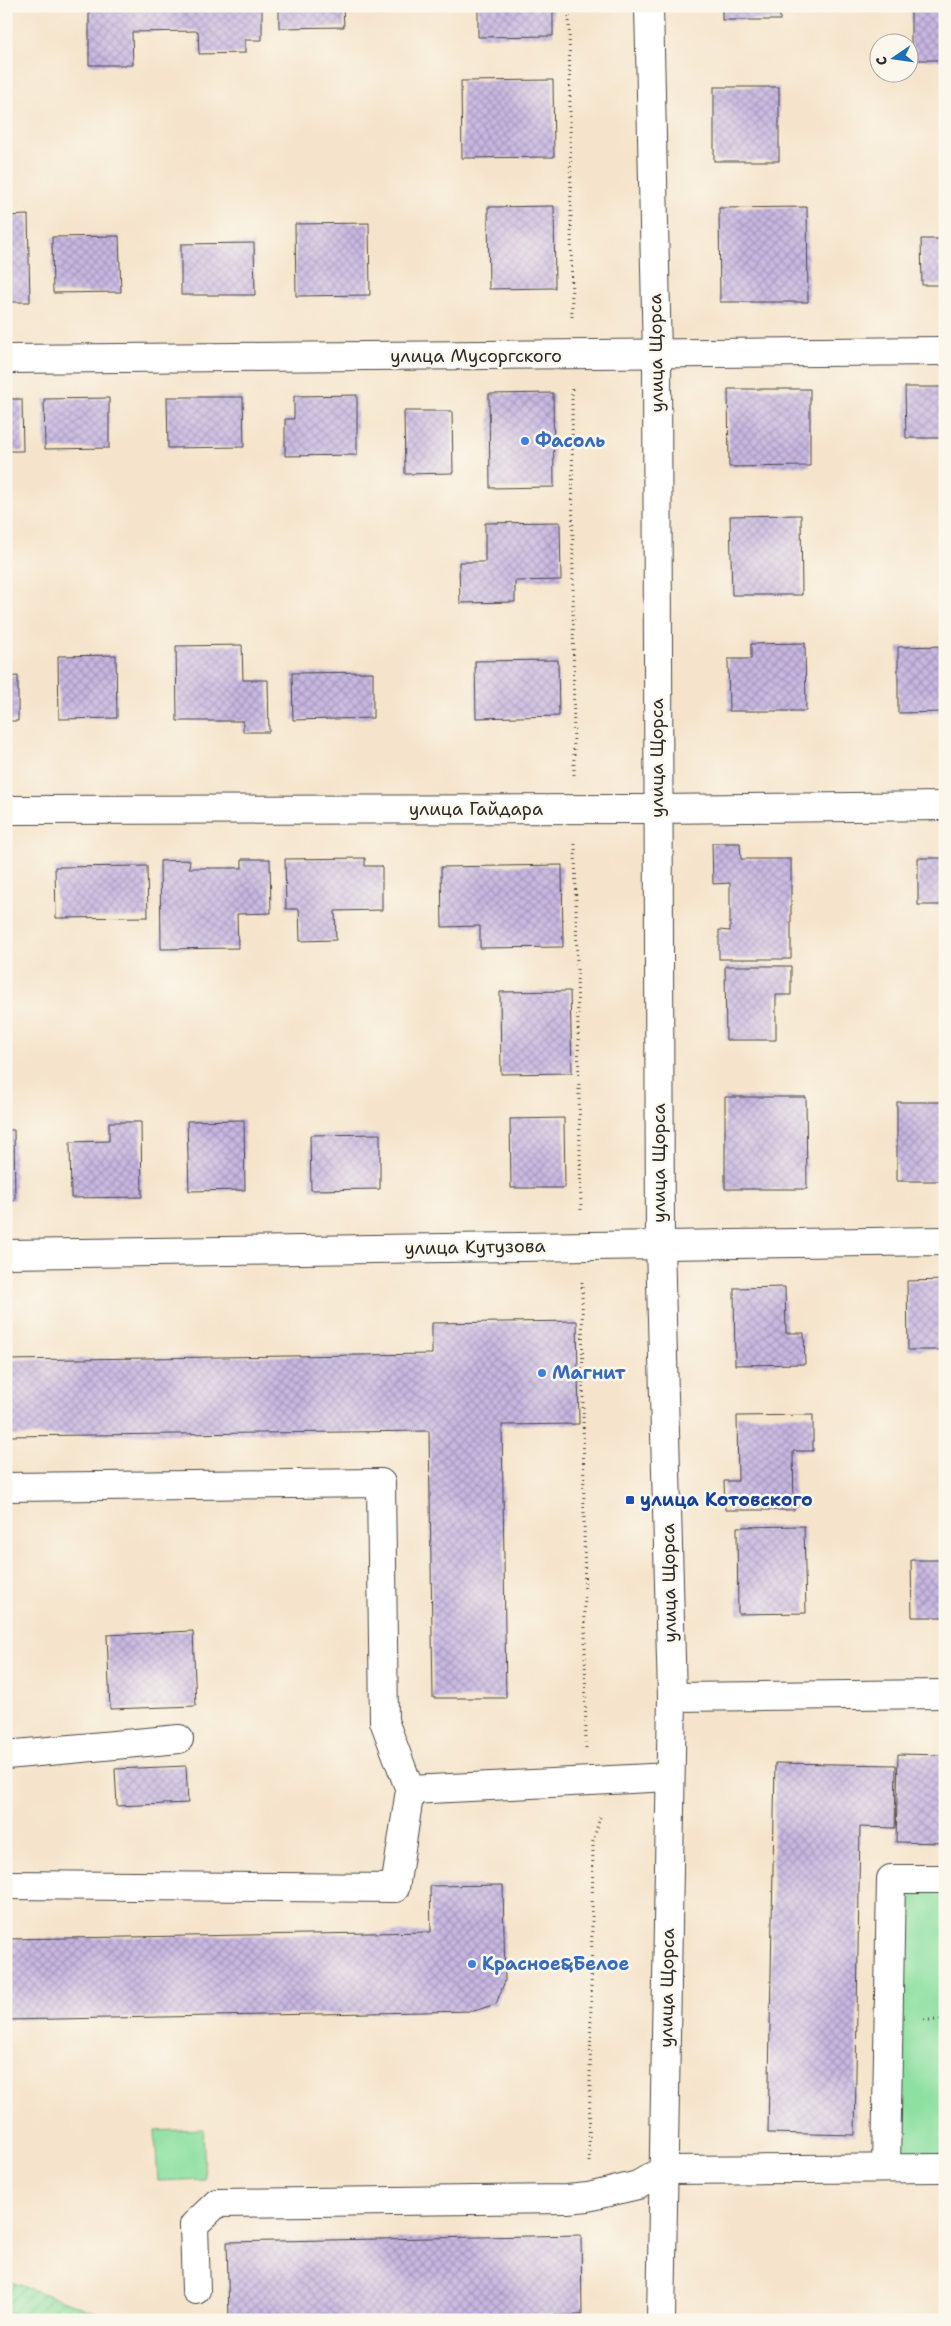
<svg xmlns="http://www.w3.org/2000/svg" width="951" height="2326" font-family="'Shantell Sans',sans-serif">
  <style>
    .park { fill: #8ee0a1; stroke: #5c8666 }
    .garden { fill: url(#garden-furrows); stroke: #5c8666 }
    .building { fill: url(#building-cross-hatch) }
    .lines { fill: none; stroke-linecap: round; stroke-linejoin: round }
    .minor-casing { stroke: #494743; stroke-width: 30 }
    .path { stroke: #494743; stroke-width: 3; stroke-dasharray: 1 4; stroke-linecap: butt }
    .minor { stroke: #fff; stroke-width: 28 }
    .shop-dot { fill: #3f7fe0; stroke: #fbf7ec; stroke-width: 2 }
    .transit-dot { fill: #1a4fb4; stroke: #fbf7ec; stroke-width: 2 }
    .labels { text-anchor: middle; stroke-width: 5; stroke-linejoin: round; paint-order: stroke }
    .street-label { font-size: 18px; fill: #2b2b2b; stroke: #fbf7ec }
    .shop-label { font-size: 18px; font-weight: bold; fill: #366cbe; stroke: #fbf7ec; text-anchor: start }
    .transit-label { font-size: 18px; font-weight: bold; fill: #164399; stroke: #fbf7ec; text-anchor: start }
  </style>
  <defs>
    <pattern id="garden-furrows" width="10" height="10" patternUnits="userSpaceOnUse" patternTransform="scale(1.25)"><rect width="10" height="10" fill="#8ee0a1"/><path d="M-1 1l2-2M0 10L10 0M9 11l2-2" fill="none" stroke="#7bc08b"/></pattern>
    <pattern id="building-cross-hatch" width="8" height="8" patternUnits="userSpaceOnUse" patternTransform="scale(1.25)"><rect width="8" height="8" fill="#c7b7e2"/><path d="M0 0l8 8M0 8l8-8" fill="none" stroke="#a295b7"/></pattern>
  </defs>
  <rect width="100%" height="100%" fill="#fbf7ec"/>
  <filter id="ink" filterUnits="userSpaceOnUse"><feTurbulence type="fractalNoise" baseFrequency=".02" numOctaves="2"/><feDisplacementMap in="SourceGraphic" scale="10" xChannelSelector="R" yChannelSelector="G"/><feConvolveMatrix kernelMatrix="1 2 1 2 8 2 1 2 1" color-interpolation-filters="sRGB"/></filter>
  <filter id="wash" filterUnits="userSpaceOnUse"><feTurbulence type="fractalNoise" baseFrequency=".0096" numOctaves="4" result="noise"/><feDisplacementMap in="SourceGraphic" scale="20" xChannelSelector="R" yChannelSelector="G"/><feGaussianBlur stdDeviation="1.12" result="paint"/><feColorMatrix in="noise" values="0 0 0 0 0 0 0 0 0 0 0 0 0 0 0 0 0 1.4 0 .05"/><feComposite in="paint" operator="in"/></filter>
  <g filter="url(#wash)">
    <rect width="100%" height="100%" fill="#f5e4cb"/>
    <g class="park">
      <polygon points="891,1879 945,1879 945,2168 886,2168"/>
      <polygon points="203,2129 205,2179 158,2181 155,2131"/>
    </g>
    <polygon class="garden" points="6,2280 117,2320 6,2320"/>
    <g id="blocks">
      <g class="building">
        <polygon points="89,6 262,6 262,40 245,40 245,53 199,54 198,31 132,32 133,65 89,65"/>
        <polygon points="279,6 343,6 344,27 279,28"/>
        <polygon points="478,6 553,6 553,36 478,37"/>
        <rect x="722" y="6" width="58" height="14"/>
        <rect x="911" y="6" width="34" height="54"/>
        <polygon points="553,80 554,157 462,158 461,81"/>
        <rect x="714" y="87" width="65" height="74"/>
        <polygon points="554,206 555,288 489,289 488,207"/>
        <polygon points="807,207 808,302 720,302 719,208"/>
        <polygon points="28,215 30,302 6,302 6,216"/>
        <polygon points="369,223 370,295 296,296 295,224"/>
        <polygon points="119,236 121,292 53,293 52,237"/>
        <polygon points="921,239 945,239 945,285 922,285"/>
        <polygon points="254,243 255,295 181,295 181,244"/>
        <polygon points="905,387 945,387 945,438 906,438"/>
        <polygon points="728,389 810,389 810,466 729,467"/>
        <polygon points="553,393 554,487 490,488 489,394"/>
        <polygon points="357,395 357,455 285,456 285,419 294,419 294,396"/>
        <polygon points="167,397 243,397 244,447 168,448"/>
        <polygon points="109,398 109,448 45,449 44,399"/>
        <polygon points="6,399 22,399 23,451 6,451"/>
        <polygon points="404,411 452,411 453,473 405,474"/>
        <polygon points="801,515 802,595 732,595 730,516"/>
        <polygon points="560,522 561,580 515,581 515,602 460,603 459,562 485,562 485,523"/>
        <polygon points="805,643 806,711 729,711 728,659 751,659 751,644"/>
        <polygon points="242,645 243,680 268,680 269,732 243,732 243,721 177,721 176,646"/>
        <polygon points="945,646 945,712 898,713 898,647"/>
        <polygon points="116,655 117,718 59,719 58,656"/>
        <polygon points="558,660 559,716 476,718 475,661"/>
        <polygon points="373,672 373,718 293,720 292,673"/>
        <polygon points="18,676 18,721 6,721 6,677"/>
        <polygon points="712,843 740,843 741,859 791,859 791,959 719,959 719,930 730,931 730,883 713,884"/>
        <polygon points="365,858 365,866 382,866 382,910 335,911 336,940 300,941 299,909 286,909 285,859"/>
        <rect x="918" y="858" width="27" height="47"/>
        <polygon points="242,859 270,859 271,913 237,914 238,948 161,949 160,861 190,860 189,868 242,868"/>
        <polygon points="562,865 563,947 480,948 480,926 442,927 441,867"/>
        <polygon points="147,866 148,917 56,918 55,867"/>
        <polygon points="725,966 791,966 791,995 776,995 776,1040 726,1040"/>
        <polygon points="570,991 572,1073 501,1074 500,992"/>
        <polygon points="725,1097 806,1097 807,1189 725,1189"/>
        <rect x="897" y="1102" width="48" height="79"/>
        <polygon points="564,1118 565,1188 511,1188 510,1119"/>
        <polygon points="244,1120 245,1190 189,1191 187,1121"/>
        <polygon points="109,1122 141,1122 142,1197 71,1198 70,1142 109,1141"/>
        <polygon points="6,1130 14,1130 15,1200 6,1200"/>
        <polygon points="380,1134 380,1189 311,1190 310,1135"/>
        <polygon points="945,1280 945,1350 908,1350 907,1281"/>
        <polygon points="785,1287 786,1333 804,1333 805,1364 735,1365 734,1288"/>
        <polygon points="577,1321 579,1424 502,1425 506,1698 433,1698 429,1431 6,1436 6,1360 432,1354 432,1323"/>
        <polygon points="813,1415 813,1451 793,1451 794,1510 725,1510 724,1481 738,1481 737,1416"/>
        <polygon points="804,1526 806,1613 738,1614 737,1527"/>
        <polygon points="911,1560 945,1560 945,1617 912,1617"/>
        <polygon points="193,1631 196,1706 110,1709 107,1635"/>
        <polygon points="898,1754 945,1755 945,1843 896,1842"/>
        <polygon points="775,1763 896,1765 895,1828 860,1827 855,2135 768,2133"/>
        <polygon points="186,1766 188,1803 117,1806 115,1769"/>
        <polygon points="503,1885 505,1981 496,2004 474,2011 6,2020 6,1939 431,1932 430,1886"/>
        <polygon points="581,2235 582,2315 229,2320 227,2242"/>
      </g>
    </g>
  </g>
  <g filter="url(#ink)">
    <use href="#blocks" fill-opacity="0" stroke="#494743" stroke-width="1"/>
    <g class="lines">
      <g class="minor-casing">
        <g id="minor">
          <polyline points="649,6 657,355 660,1244 672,1697 661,2320"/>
          <polyline points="6,359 945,351"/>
          <polyline points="6,810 657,809 945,806"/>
          <polyline points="6,1254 945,1241"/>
          <polyline points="6,1487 381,1483 384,1721 410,1790"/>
          <polyline points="672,1697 945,1694"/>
          <polyline points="6,1755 179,1739"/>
          <polyline points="6,1885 395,1888 410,1790 670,1777"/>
          <polyline points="886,2168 891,1879 945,1879"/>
          <polyline points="196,2290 194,2225 217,2203 567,2199 588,2197 638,2185 664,2170 945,2168"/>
        </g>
      </g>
      <g class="path">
        <polyline points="569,6 572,320"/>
        <polyline points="572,389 574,775"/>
        <polyline points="575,844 581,1213"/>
        <polyline points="582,1282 586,1748"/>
        <polyline points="924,2020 945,2020"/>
        <polyline points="589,2162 593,1841 601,1814"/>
      </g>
      <use href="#minor" class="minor"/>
    </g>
  </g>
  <g class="shop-dot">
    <circle cx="525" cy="441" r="5"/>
    <circle cx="542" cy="1373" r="5"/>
    <circle cx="472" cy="1964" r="5"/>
  </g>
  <rect class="transit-dot" x="625" y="1495" width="10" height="10" rx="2.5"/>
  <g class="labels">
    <g class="street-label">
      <text transform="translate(656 353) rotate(-91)" y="6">улица Щорса</text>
      <text x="476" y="362">улица Мусоргского</text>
      <text transform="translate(657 758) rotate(-90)" y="6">улица Щорса</text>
      <text x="476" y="815">улица Гайдара</text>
      <text transform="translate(659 1163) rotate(-90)" y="6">улица Щорса</text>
      <text transform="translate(475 1247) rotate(-1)" y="6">улица Кутузова</text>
      <text transform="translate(669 1583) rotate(-91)" y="6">улица Щорса</text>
      <text transform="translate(667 1988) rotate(-89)" y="6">улица Щорса</text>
    </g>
    <g class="shop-label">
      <text x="535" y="447">Фасоль</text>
      <text x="552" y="1379">Магнит</text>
      <text x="482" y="1970">Красное&amp;Белое</text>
    </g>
    <g class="transit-label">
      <text x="640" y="1506">улица Котовского</text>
    </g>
  </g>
  <rect width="951" height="2326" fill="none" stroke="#fbf7ec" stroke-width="25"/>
  <g transform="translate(894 58) rotate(257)"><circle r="24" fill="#fbf7ec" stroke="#a8a59f"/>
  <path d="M0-4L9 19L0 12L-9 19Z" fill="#1f6fb2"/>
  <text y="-8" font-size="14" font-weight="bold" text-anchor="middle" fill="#2b2b2b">С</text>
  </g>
</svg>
